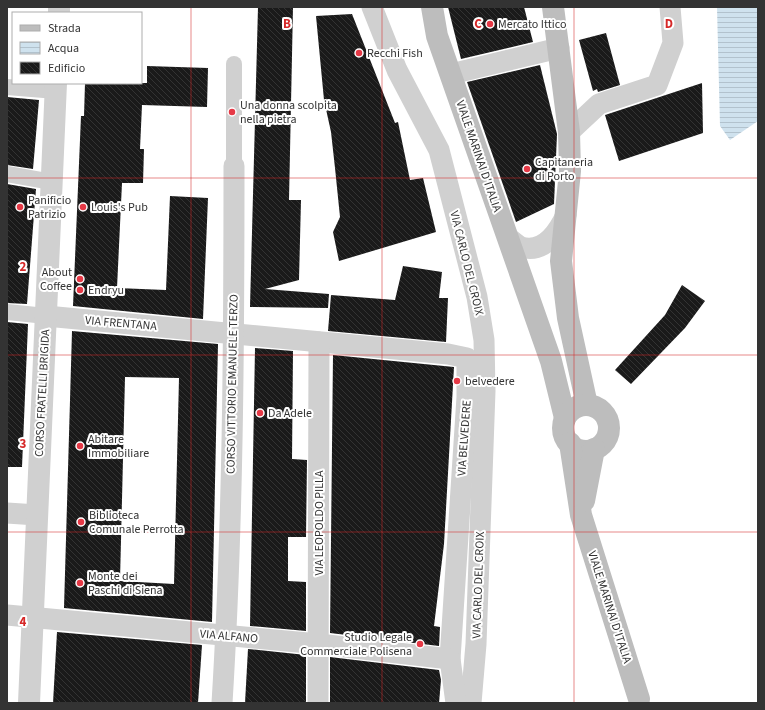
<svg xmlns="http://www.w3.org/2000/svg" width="765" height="710" font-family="'Source Sans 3',sans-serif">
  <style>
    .water { fill: url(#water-rules) }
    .building { fill: url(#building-back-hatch); fill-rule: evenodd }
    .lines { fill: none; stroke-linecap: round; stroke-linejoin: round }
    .pedestrian { stroke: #d0d0d0; stroke-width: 16 }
    .minor { stroke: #d0d0d0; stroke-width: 21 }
    .tertiary { stroke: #d0d0d0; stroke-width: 22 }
    .secondary { stroke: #bdbdbd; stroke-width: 22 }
    .grid { fill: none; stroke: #d62828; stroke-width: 1; stroke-opacity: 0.55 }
    .poi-dot { fill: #e63946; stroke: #fff; stroke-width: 1.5 }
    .labels { text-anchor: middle; stroke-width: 4; stroke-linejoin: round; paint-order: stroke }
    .poi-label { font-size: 12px; fill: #333; stroke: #fff; text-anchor: start }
    .street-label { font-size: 12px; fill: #333; stroke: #fff }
    .grid-label { font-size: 13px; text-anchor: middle; font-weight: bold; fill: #d62828; stroke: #fff; stroke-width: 4; stroke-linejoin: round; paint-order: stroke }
  </style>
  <defs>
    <pattern id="water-rules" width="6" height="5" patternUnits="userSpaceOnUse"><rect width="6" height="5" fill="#cfe2ee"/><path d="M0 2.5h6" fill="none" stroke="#b2c2cd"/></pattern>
    <pattern id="building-back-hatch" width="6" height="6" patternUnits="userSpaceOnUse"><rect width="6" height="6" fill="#1a1a1a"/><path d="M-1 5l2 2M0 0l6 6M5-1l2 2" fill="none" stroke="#333"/></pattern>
  </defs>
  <rect width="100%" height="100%" fill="#fff"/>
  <polygon class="water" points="717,7 758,7 758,121 730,140 720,126"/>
  <g class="building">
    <polygon points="258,7 293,7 289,200 301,200 299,280 265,289 329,294 328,308 250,307"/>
    <polygon points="448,7 524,7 533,42 461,59"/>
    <polygon points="352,14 395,123 398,122 410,180 423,178 436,232 339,261 333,232 340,217 335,168 331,132 324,100 316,16"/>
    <polygon points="606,33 620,85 598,92 597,89 593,91 579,40"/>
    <polygon points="540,65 557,134 554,204 516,222 467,82"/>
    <polygon points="147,66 208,68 207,107 142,105 140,149 144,149 143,183 122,183 117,288 166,290 170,196 208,198 203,319 73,306 81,116 84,116 85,83 147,83"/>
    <polygon points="702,83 703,133 619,161 605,115"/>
    <polygon points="7,97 39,100 33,169 7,165"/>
    <polygon points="7,184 36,189 27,304 7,303"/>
    <polygon points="403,266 442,272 439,298 448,298 446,342 328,331 331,295 395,300"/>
    <polygon points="682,285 705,301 685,328 631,384 615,370 665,315"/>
    <polygon points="7,322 28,324 22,467 7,467"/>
    <path d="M72 331 218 344 212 622 64 608ZM125 377 179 378 174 584 120 581Z"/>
    <polygon points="255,348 293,351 292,459 307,460 306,537 288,537 288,581 306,582 306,631 250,626"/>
    <polygon points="333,355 454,367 444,544 434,626 440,627 439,646 330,633"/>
    <polygon points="57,632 202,645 198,703 53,703"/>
    <polygon points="248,649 306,655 306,703 245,703"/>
    <polygon points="330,657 439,670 441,680 439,703 330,703"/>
  </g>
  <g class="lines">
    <g class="pedestrian">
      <polyline points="234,64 234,166"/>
      <polyline points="7,87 56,91"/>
      <polyline points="7,174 52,182"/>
      <polyline points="7,312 46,316"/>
    </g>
    <g class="minor">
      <polyline points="372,7 397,70 439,150 477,297 484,340 485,391 476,644 471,703"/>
      <polyline points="451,74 559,48"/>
      <polyline points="569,132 599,104 657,85 673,43 670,7"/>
      <path d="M508 238C512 240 517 245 521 247 544 254 558 232 566 215"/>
      <polyline points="46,316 448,354 467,358 467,397 450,659 456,703"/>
      <polyline points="7,513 37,515"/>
      <polyline points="7,615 319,644 450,659"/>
      <path d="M222 703C233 525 234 345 234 166"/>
      <polyline points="318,703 319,342"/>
    </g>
    <g class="tertiary">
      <polyline points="59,13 59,7"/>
      <polyline points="29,703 56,83"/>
    </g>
    <g class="secondary">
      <polyline points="432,7 437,36 551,361 565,418"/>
      <polyline points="553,7 569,132 570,171 561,261 568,318 587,405"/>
      <circle cx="586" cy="428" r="23"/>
      <polyline points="570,443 581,515 639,699"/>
      <polyline points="584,501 594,449"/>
    </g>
  </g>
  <path class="grid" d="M191 7V703M382 7V703M574 7V703M7 178H758M7 355H758M7 532H758"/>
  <g class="poi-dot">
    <circle cx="490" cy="24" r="4"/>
    <circle cx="359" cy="53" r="4"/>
    <circle cx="232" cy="112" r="4"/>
    <circle cx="527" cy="169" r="4"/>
    <circle cx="20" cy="207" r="4"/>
    <circle cx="83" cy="207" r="4"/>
    <circle cx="80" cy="279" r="4"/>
    <circle cx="80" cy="290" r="4"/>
    <circle cx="457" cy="381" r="4"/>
    <circle cx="260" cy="413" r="4"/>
    <circle cx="80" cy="446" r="4"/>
    <circle cx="81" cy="522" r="4"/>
    <circle cx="80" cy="583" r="4"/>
    <circle cx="420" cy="644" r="4"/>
  </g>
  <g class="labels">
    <g class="poi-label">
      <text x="498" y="28">Mercato Ittico</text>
      <text x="367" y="57">Recchi Fish</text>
      <text x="240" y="109">Una donna scolpita<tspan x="240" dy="14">nella pietra</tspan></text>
      <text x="535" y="166">Capitaneria<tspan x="535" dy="14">di Porto</tspan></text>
      <text x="28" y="204">Panificio<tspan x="28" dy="14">Patrizio</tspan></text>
      <text x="91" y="211">Louis's Pub</text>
      <text x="72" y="276" text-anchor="end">About<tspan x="72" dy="14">Coffee</tspan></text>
      <text x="88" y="294">Endryu</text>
      <text x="465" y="385">belvedere</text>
      <text x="268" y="417">Da Adele</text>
      <text x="88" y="443">Abitare<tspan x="88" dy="14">Immobiliare</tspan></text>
      <text x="89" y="519">Biblioteca<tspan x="89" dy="14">Comunale Perrotta</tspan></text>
      <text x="88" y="580">Monte dei<tspan x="88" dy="14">Paschi di Siena</tspan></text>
      <text x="412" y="641" text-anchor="end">Studio Legale<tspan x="412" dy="14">Commerciale Polisena</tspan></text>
    </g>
    <g class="street-label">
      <text transform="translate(479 156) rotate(71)" y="4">VIALE MARINAI D'ITALIA</text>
      <text transform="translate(467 263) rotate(76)" y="4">VIA CARLO DEL CROIX</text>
      <text transform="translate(121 323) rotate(5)" y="4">VIA FRENTANA</text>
      <text transform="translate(232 384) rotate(-89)" y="4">CORSO VITTORIO EMANUELE TERZO</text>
      <text transform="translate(42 393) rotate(-87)" y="4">CORSO FRATELLI BRIGIDA</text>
      <text transform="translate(464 438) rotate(-86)" y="4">VIA BELVEDERE</text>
      <text transform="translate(319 523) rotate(-90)" y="4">VIA LEOPOLDO PILLA</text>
      <text transform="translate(478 585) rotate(-88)" y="4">VIA CARLO DEL CROIX</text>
      <text transform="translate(610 607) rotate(72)" y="4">VIALE MARINAI D'ITALIA</text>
      <text transform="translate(229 636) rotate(5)" y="4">VIA ALFANO</text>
    </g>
  </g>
  <g class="grid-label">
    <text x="287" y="28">B</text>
    <text x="478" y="28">C</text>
    <text x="669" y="28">D</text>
    <text x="23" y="271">2</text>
    <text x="23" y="448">3</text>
    <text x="23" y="626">4</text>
  </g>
  <rect width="765" height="710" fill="none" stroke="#333333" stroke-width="16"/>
  <rect x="12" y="12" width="130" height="72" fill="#ffffff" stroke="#adadad"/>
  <rect x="20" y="25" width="20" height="6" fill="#bdbdbd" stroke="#adadad"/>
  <text x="48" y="32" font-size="12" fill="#333333">Strada</text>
  <rect x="20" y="42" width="20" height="12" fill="url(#water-rules)" stroke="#adadad"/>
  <text x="48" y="52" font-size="12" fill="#333333">Acqua</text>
  <rect x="20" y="62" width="20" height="12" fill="url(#building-back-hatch)" stroke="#adadad"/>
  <text x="48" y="72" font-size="12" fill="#333333">Edificio</text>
</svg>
